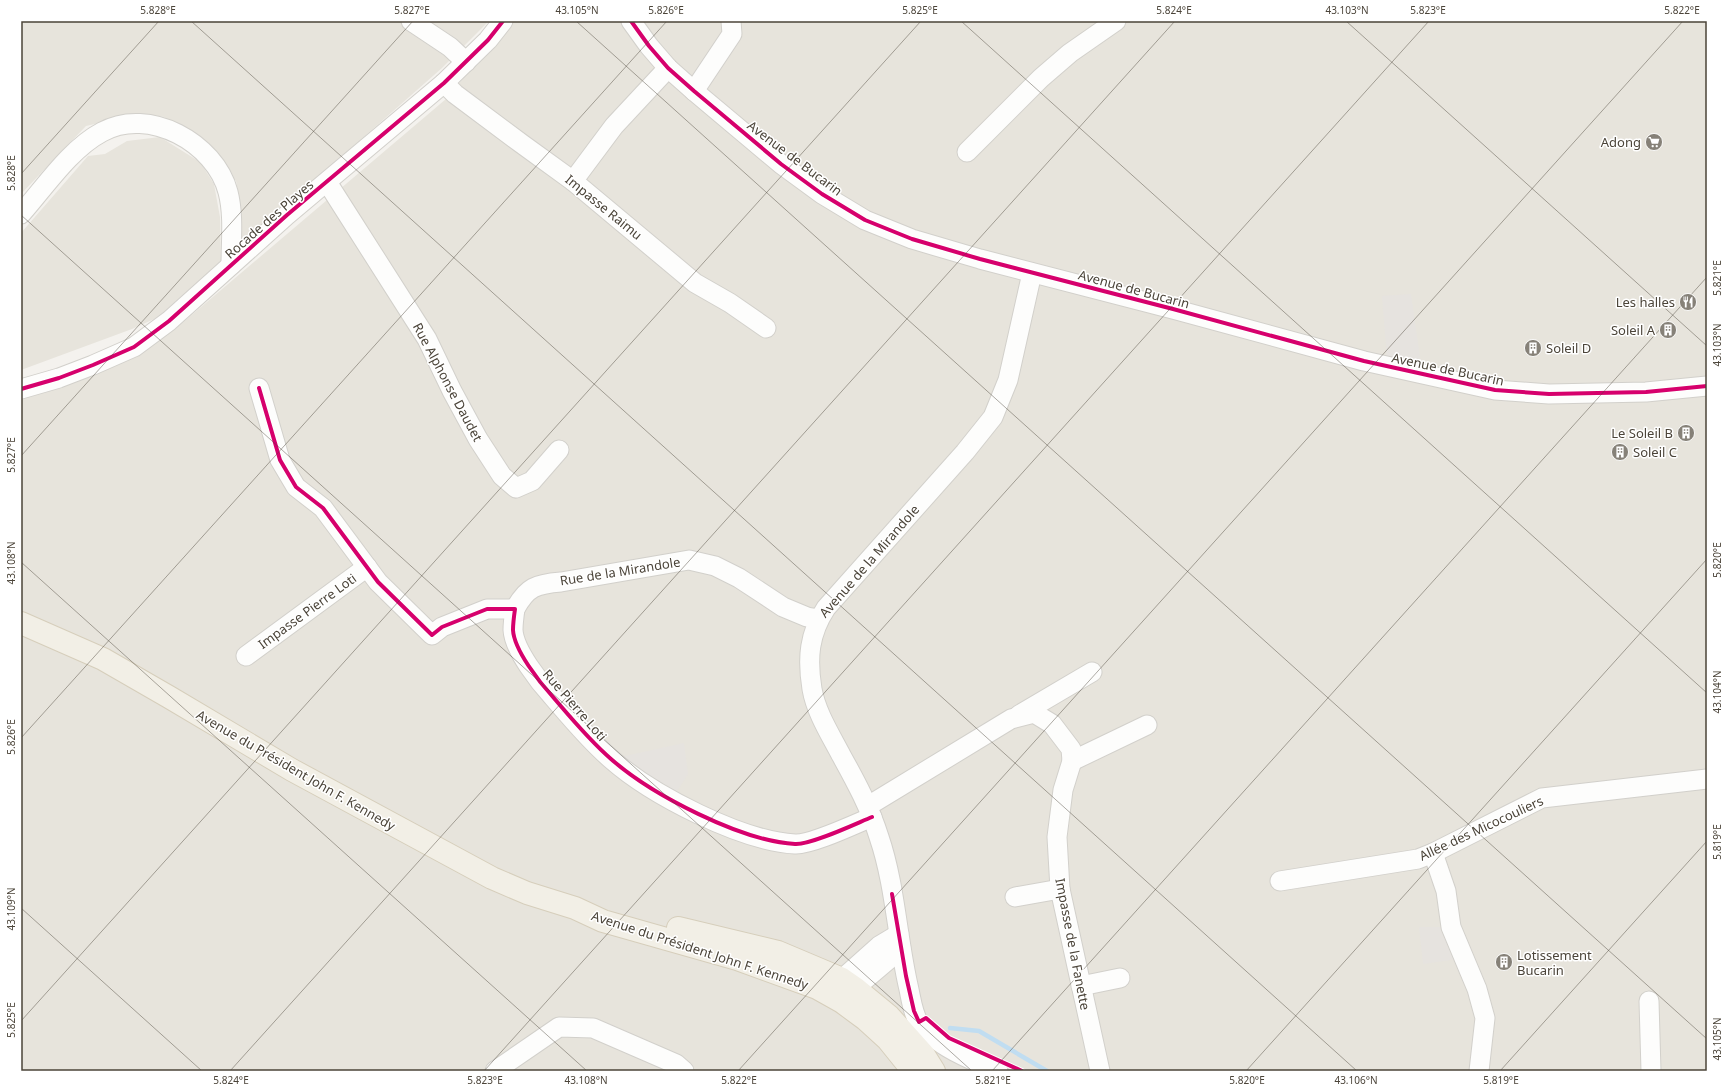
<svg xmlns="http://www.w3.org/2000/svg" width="1728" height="1092" font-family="'Noto Sans',sans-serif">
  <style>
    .residential { fill: #e7e4dc }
    .parking { fill: #e6e3df }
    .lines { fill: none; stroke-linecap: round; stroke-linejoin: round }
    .stream { stroke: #c0ddf1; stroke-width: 4.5 }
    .minor-casing { stroke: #d2d0cb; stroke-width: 21 }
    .major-casing { stroke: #d6cebb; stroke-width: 24 }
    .minor { stroke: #fdfdfc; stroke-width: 19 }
    .major { stroke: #f2efe6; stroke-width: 22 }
    .cycleway-casing { stroke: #fff; stroke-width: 6 }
    .cycleway { stroke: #d6006c; stroke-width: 4 }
    .ticks { fill: none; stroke: #4b4439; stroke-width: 1; stroke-opacity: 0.45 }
    .labels { text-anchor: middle; stroke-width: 3; stroke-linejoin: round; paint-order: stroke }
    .poi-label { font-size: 13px; fill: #4b4439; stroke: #fff; text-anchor: end }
    .street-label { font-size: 13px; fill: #4b4439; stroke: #fff }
    .neatline { fill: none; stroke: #4b4439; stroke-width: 1.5 }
    .ticks-label { font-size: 10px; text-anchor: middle; fill: #4b4439 }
  </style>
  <rect width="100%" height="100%" fill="#f4f2ee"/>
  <g class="residential">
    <polygon points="21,21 489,21 442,68 240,246 241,209 236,181 197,136 164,117 153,115 133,115 86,126 21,194"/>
    <polygon points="511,21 1707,21 1707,1071 21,1071 21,398 33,396 98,371 139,352 181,324 446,99"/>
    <polygon points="160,137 200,162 214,184 220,217 221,262 161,316 132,329 21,370 21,233 88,156 105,154 127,141"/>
  </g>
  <g class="parking">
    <polygon points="1411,294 1421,364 1387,359 1382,296"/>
    <polygon points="684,743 688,774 672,799 611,759"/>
    <polygon points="1419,927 1451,927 1465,958 1423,964"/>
  </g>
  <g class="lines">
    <polyline class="stream" points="950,1028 979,1031 1047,1071"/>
    <g class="minor-casing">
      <g id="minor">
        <polyline points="411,21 450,47 466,62"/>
        <polyline points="631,21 649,46 668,68 694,91 781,164 822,194 865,220 912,239 980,259 1173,309 1364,361 1495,390 1549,394 1646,392 1707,386"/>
        <polyline points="444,83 455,94 522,144 573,181 695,283 730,303 766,328"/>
        <polyline points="694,91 732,34 731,21"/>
        <polyline points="967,152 1041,78 1070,53 1116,21"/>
        <polyline points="573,181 614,126 668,68"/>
        <polyline points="327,182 427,339 452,391 478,439 502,476 516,488 532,481 559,450"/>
        <path d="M21 214C45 187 70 149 102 132 149 106 215 143 228 192 234 215 231 241 231 265"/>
        <path d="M259 388 280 460 296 487 323 508 378 582 432 635 442 627 487 609H515C514 616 513 623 513 630 514 650 540 683 553 697 571 718 589 740 611 759 652 795 741 841 795 844 811 845 855 824 872 817"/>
        <polyline points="21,389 59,378 93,365 134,347 169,321 287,215 444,83 488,40 503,21"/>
        <path d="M515 609C527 587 536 584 561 582L689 560 715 566 739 578 783 607 807 617 819 619"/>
        <polyline points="246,656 367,567"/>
        <polyline points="1019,715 1092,672"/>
        <polyline points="1072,761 1147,725"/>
        <polyline points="868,806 1011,719 1034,713 1052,724 1071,749 1072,761 1063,790 1057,837 1060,889 1100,1071"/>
        <polyline points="1433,853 1446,891 1451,927 1477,989 1485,1018 1479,1071"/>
        <polyline points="1280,881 1418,859 1433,853 1542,798 1707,779"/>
        <polyline points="1015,897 1060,889"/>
        <polyline points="1081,986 1120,978"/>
        <polyline points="840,990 855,988 901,949"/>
        <polyline points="845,992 842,979 879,946 899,934"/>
        <polyline points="1649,1001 1651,1071"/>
        <polyline points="495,1071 559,1027 593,1028 676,1064 684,1071"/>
        <path d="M998 1071C973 1061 934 1045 919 1023 912 1012 911 997 908 985 897 936 895 884 879 837 870 808 856 782 841 755 830 734 816 712 812 689 807 658 809 634 826 608L965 452 993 417 1008 380 1032 273"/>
      </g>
    </g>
    <g class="major-casing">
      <g id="major">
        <polyline points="21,623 103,659 169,697 292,770 492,878 527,893 575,908 603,921 737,959 817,988 842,1002 865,1019 888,1040 913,1071"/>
        <polyline points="678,928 778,952 842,979 855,988 889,1016 924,1055 934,1071"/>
      </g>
    </g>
    <use href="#minor" class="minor"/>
    <use href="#major" class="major"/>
    <g class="cycleway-casing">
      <g id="cycleway">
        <polyline points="631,21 649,46 668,68 694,91 781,164 822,194 865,220 912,239 980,259 1173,309 1364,361 1495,390 1549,394 1646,392 1707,386"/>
        <path d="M259 388 280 460 296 487 323 508 378 582 432 635 442 627 487 609H515C514 616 513 623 513 630 514 650 540 683 553 697 571 718 589 740 611 759 652 795 741 841 795 844 811 845 855 824 872 817"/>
        <polyline points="21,389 59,378 93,365 134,347 169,321 287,215 444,83 488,40 503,21"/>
        <polyline points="892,894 906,976 914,1011 919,1022 926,1018 949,1038 1022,1071"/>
      </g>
    </g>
    <use href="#cycleway" class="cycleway"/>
  </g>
  <path class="ticks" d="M191 21 1357 1071M576 21 1707 1039M961 21 1707 693M1346 21 1707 346M21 174 159 21M21 215 972 1071M21 456 413 21M21 562 587 1071M21 738 667 21M21 908 202 1071M21 1021 921 21M230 1071 1175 21M484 1071 1429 21M738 1071 1683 21M992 1071 1707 277M1246 1071 1707 559M1500 1071 1707 841"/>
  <defs>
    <g id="supermarket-disc" transform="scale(0.9)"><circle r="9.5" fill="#868178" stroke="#fff"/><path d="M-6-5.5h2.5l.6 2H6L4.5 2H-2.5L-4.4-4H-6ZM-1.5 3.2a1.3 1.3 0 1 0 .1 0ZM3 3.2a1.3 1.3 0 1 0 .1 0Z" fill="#fff"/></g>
    <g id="restaurant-disc" transform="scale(0.9)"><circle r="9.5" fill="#868178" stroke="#fff"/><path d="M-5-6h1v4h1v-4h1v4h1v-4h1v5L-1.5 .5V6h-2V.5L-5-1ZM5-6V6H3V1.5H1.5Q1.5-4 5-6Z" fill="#fff"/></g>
    <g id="building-disc" transform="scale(0.9)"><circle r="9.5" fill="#868178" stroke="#fff"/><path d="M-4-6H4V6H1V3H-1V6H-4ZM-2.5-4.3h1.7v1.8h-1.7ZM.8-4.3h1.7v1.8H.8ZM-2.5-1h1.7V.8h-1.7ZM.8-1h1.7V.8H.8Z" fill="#fff"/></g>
  </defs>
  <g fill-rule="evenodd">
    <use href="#supermarket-disc" x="1654" y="142"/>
    <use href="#restaurant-disc" x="1688" y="302"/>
    <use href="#building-disc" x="1668" y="330"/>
    <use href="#building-disc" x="1533" y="348"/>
    <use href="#building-disc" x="1686" y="433"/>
    <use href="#building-disc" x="1620" y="452"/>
    <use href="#building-disc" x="1504" y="962"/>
  </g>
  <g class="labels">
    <g class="poi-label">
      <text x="1641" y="147">Adong</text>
      <text x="1675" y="307">Les halles</text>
      <text x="1655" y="335">Soleil A</text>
      <text x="1546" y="353" text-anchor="start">Soleil D</text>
      <text x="1673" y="438">Le Soleil B</text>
      <text x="1633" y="457" text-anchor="start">Soleil C</text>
      <text x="1517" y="960" text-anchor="start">Lotissement<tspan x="1517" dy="15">Bucarin</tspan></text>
    </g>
    <g class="street-label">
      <text transform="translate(795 158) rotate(37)" y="5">Avenue de Bucarin</text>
      <text transform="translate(604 207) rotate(39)" y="5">Impasse Raimu</text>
      <text transform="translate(269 219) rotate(-41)" y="5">Rocade des Playes</text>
      <text transform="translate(1134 289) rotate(15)" y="5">Avenue de Bucarin</text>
      <text transform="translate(1448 369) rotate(12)" y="5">Avenue de Bucarin</text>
      <text transform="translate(448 382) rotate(62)" y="5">Rue Alphonse Daudet</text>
      <text transform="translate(869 561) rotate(-49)" y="5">Avenue de la Mirandole</text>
      <text transform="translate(620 571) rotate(-9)" y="5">Rue de la Mirandole</text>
      <text transform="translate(307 611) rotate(-36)" y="5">Impasse Pierre Loti</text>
      <text transform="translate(575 705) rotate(49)" y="5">Rue Pierre Loti</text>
      <text transform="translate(296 770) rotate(30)" y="5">Avenue du Président John F. Kennedy</text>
      <text transform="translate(1481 828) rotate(-25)" y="5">Allée des Micocouliers</text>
      <text transform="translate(1073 944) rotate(79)" y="5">Impasse de la Fanette</text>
      <text transform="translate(700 950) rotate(18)" y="5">Avenue du Président John F. Kennedy</text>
    </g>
  </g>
  <rect width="1728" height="1092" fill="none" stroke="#ffffff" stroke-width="44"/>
  <rect x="22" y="22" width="1684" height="1048" class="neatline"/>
  <g class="ticks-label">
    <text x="158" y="14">5.828°E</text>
    <text x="412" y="14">5.827°E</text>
    <text x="577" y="14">43.105°N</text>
    <text x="666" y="14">5.826°E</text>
    <text x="920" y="14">5.825°E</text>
    <text x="1174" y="14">5.824°E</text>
    <text x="1347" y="14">43.103°N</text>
    <text x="1428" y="14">5.823°E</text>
    <text x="1682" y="14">5.822°E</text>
    <text transform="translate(11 173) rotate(-90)" y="4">5.828°E</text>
    <text transform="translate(1717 278) rotate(-90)" y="4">5.821°E</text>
    <text transform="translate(1717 345) rotate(-90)" y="4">43.103°N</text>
    <text transform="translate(11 455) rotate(-90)" y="4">5.827°E</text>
    <text transform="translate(1717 560) rotate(-90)" y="4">5.820°E</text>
    <text transform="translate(11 563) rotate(-90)" y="4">43.108°N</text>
    <text transform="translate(1717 692) rotate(-90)" y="4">43.104°N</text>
    <text transform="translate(11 737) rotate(-90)" y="4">5.826°E</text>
    <text transform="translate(1717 842) rotate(-90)" y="4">5.819°E</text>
    <text transform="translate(11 909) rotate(-90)" y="4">43.109°N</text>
    <text transform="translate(11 1020) rotate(-90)" y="4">5.825°E</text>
    <text transform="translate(1717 1039) rotate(-90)" y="4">43.105°N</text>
    <text x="231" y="1084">5.824°E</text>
    <text x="485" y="1084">5.823°E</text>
    <text x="586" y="1084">43.108°N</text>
    <text x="739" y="1084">5.822°E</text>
    <text x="993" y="1084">5.821°E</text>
    <text x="1247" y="1084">5.820°E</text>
    <text x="1356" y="1084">43.106°N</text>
    <text x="1501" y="1084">5.819°E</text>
  </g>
</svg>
